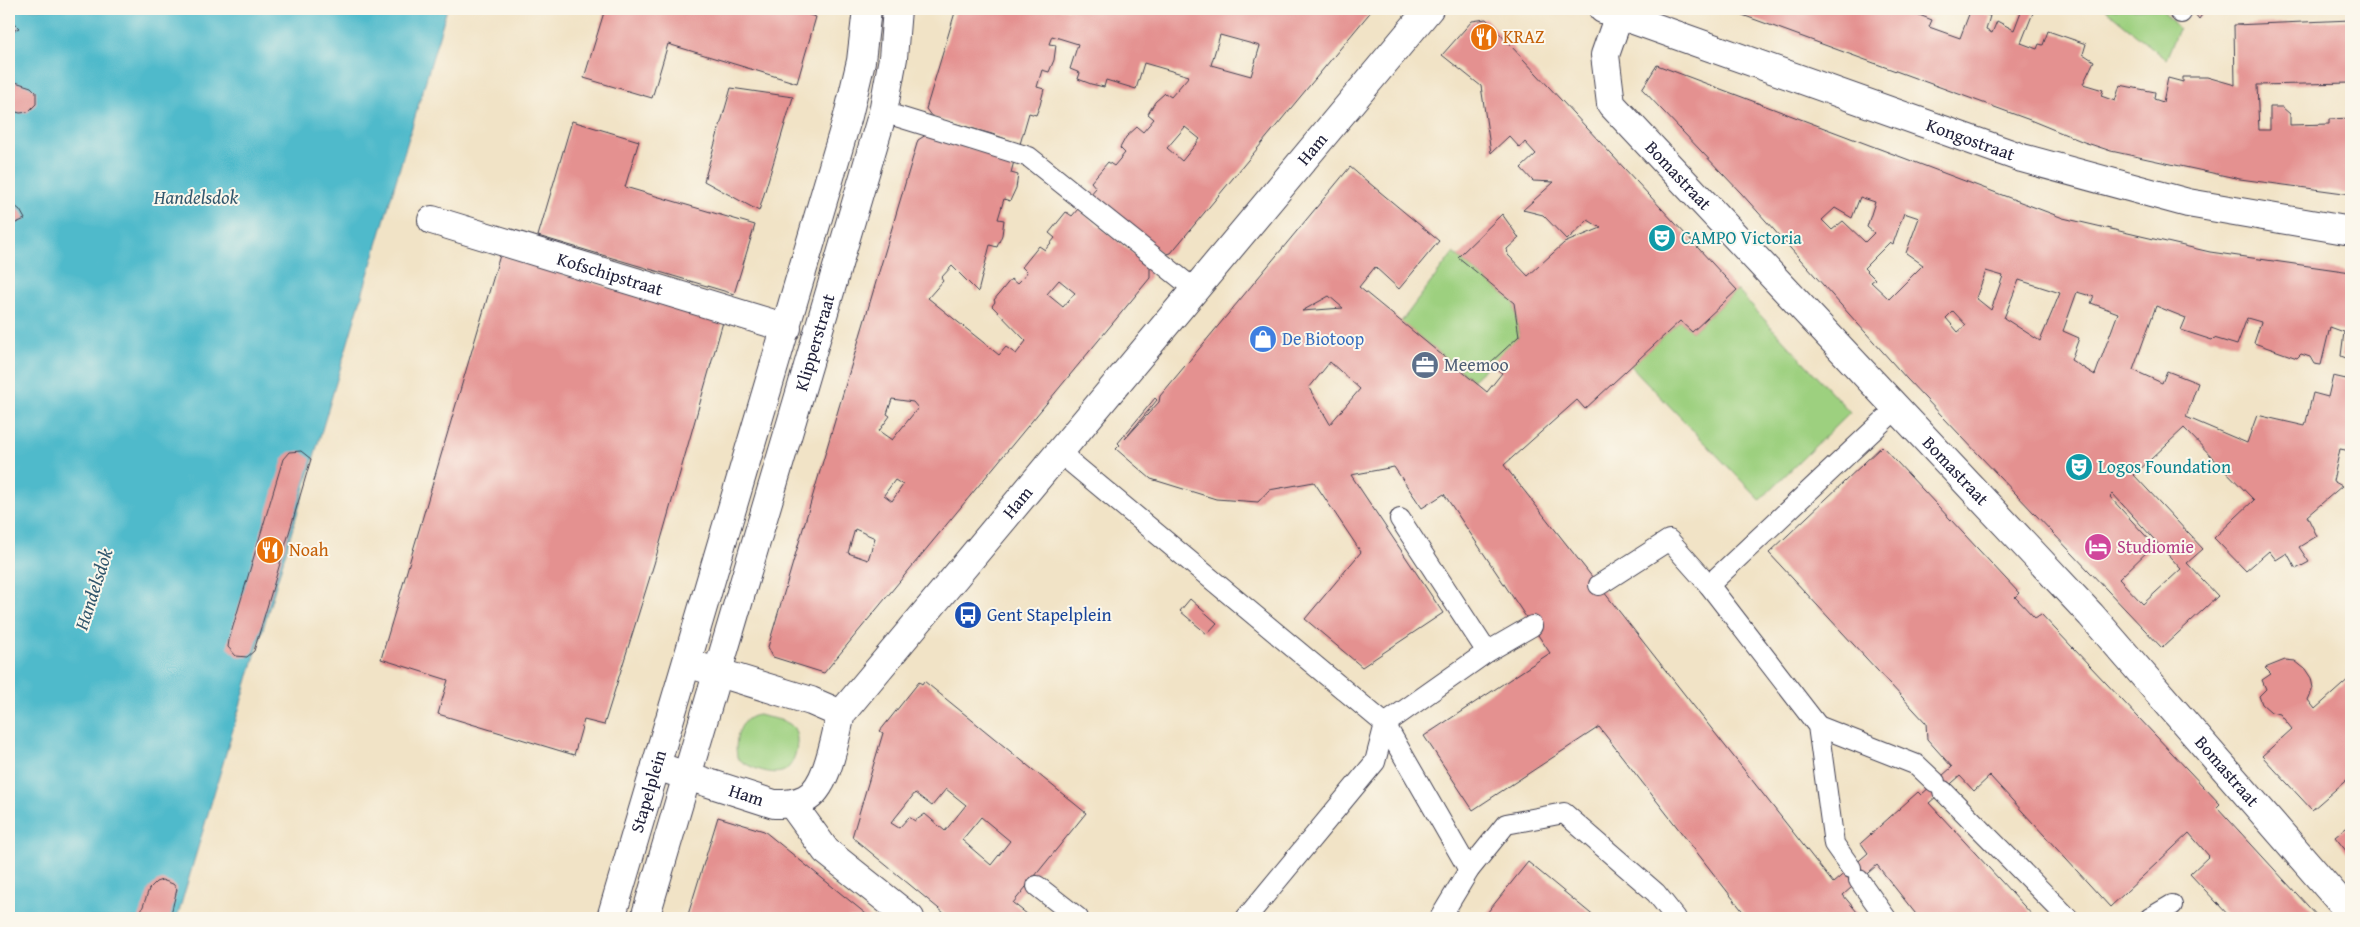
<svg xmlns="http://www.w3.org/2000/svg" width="2360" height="927" font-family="'Gentium Book Plus',serif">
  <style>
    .green { fill: #9dd07f; stroke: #60795d }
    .water { fill: #4fbacb; stroke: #386e83 }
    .building { fill: #e49190; fill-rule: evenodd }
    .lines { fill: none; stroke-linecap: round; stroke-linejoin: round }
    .service-casing { stroke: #413f50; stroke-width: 22 }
    .minor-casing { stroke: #413f50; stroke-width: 30 }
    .service { stroke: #fff; stroke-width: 20 }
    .minor { stroke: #fff; stroke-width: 28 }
    .labels { text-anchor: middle; stroke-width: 4; stroke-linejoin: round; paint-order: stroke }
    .food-label { font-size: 18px; fill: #c56008; stroke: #fbf7ec; text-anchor: start }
    .street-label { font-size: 18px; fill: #22223b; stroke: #fbf7ec }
    .culture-label { font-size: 18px; fill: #0d838f; stroke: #fbf7ec; text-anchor: start }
    .shop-label { font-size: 18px; fill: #366cbe; stroke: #fbf7ec; text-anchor: start }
    .service-label { font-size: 18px; fill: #4e5e75; stroke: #fbf7ec; text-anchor: start }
    .hotel-label { font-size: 18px; fill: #b23c85; stroke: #fbf7ec; text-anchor: start }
    .transit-label { font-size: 18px; fill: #164399; stroke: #fbf7ec; text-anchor: start }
    .water-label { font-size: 19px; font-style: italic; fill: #32576d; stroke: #fbf7ec }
  </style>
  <rect width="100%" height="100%" fill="#fbf7ec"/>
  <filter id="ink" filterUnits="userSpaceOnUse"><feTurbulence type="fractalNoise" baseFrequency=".02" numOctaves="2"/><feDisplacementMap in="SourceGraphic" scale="10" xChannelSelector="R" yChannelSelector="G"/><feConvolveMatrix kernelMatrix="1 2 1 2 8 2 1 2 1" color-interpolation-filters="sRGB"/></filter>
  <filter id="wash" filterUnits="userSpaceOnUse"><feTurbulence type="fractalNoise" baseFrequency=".0096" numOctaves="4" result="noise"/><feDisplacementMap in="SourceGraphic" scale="20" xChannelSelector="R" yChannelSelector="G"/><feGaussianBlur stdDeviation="1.12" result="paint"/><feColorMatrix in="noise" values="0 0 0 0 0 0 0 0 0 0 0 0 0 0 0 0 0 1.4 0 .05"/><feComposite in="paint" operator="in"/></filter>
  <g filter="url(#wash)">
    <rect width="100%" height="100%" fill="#f1e3c6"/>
    <g class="green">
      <polygon points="2105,9 2162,9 2179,29 2166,59"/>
      <polygon points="1453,253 1514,303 1519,336 1473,380 1401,322"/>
      <polygon points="1737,290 1850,412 1760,500 1631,366 1680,321 1692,332"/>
      <path d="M759 715C768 718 785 719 792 726 802 735 796 765 784 771 773 777 744 766 737 757 734 740 739 717 759 715Z"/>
    </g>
    <polygon class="water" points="9,9 447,9 177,918 9,918"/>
    <g id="blocks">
      <g class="building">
        <polygon points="605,9 790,9 816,17 797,83 668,44 652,98 584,78"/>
        <path d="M956 9H1373L1171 253 1163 255 1090 195 1096 188 1091 182 1108 162 1114 166 1125 153 1120 148 1126 137 1137 127 1143 132 1154 119 1148 114 1155 102 1165 93 1171 97 1189 76 1144 63 1136 89 1106 80 1104 87 1091 84 1078 79 1080 73 1070 69 1078 44 1052 36 1049 44 1056 45 1054 60 1049 72 1042 70 1037 87 1044 89 1040 105 1036 115 1029 113 1020 144 992 134 932 117 926 109ZM1220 35 1260 46 1251 76 1211 65ZM1185 127 1200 139 1182 161 1167 148Z"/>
        <polygon points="1726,9 1910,9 1909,11 1932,20 1929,27 1960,38 1971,9 1990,16 1986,30 1992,33 1997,21 2014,30 2022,9 2028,9 2033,13 2021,43 2037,49 2039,44 2043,45 2048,31 2086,44 2083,54 2094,61 2083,84 2103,90 2101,96 2115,101 2120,85 2155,92 2154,99 2163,102 2168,78 2183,82 2183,77 2207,77 2235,85 2234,25 2351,20 2351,83 2257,85 2259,130 2270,130 2270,107 2282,107 2290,114 2290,125 2329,124 2329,119 2351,118 2351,194 2240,179 2111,151 2084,142 2030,120"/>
        <polygon points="2191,9 2206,9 2199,19"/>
        <polygon points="9,18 19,28 9,33"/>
        <path d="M1486 19 1737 290 1692 332 1680 321 1585 409 1577 400 1504 465 1833 883 1868 853 1861 843 1918 792 1921 795 1952 767 1927 739 1926 723 1769 553 1882 446 2019 593 2015 597 2035 618 2041 614 2220 804 2217 807 2319 918H2231L2190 874 2209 856 2189 833 2110 907 1990 776 1974 791 1960 776 1929 803 2035 918H1919L1877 865 1843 895 1862 918H1748L1599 727 1473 810 1424 736 1550 653 1444 494 1422 508 1394 467 1351 475 1443 613 1362 667 1305 619 1361 552 1314 482 1269 490 1258 502 1216 499 1151 479 1116 449 1120 445 1118 443 1155 398 1157 400 1125 439 1159 402 1160 396 1350 167 1439 241 1399 289 1375 267 1359 287 1487 392 1502 373 1489 364 1519 336 1514 303 1458 257 1502 214 1519 238 1507 249 1508 255 1528 276 1564 243 1601 228 1588 220 1567 240 1543 215 1523 210 1554 182 1533 181 1521 168 1536 154 1525 142 1520 148 1509 136 1491 153 1481 86 1442 55 1472 21ZM1329 296 1343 308 1302 311ZM1330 362 1360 389 1330 424 1309 388Z"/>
        <path d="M1657 65 2063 218 2210 252 2351 272V360L2341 356 2344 332 2330 327 2321 365 2314 364 2310 357 2301 354 2297 358 2254 343 2261 322 2247 318 2237 345 2214 338 2212 340 2181 330 2186 318 2156 306 2133 370 2162 383 2167 371 2198 383 2186 417 2247 443 2257 415 2305 426 2313 393 2328 397 2333 376 2346 379 2351 361V451L2340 449 2333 481 2342 486 2307 516 2317 536 2299 547 2309 562 2296 569 2287 553 2276 560 2269 551 2246 571 2214 538 2254 500 2184 428 2134 475 2203 549 2187 563 2218 596 2162 648 1907 379 1741 193 1642 89ZM1860 197 1875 202 1867 227 1874 233 1865 242 1843 221 1832 230 1822 220 1835 208 1852 218ZM1904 213 1919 218 1906 253 1923 265 1889 299 1871 282 1875 279 1864 268 1890 242 1893 244ZM1986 271 2003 276 1991 310 1976 298ZM2019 280 2060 293 2040 341 2004 318ZM2077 292 2094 297 2091 303 2118 313 2095 375 2071 360 2079 338 2063 331ZM1953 311 1966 325 1958 332 1946 318ZM2113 494 2181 569 2143 604 2119 579 2154 545 2110 497Z"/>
        <polygon points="9,80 31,87 36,92 36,104 28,112 20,113 9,110"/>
        <polygon points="731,88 793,97 759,211 704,181"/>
        <polygon points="572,121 639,141 625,187 755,225 734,294 538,236"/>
        <path d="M926 135 1014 161 1011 173 1018 175 1016 188 1010 201 1004 199 998 219 1004 220 1002 235 997 247 990 245 978 292 952 266 941 278 943 281 928 298 999 355 1006 347 1016 354 1026 341 992 306 995 302 994 300 1011 279 1017 284 1023 278 1027 272 1022 267 1039 246 1045 250 1055 238 1049 233 1066 212 1072 216 1078 209 1150 267V278L824 673 773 657 768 647 918 140ZM1059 280 1075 293 1063 307 1047 294ZM892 399 913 402 918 408 892 440 879 431 890 416 887 414ZM895 480 903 485 892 501 884 495ZM855 529 875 538 868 560 848 553Z"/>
        <polygon points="9,201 20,210 25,219 9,226"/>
        <polygon points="500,255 723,322 654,564 604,725 584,720 574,755 438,714 448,680 381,659"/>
        <polygon points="301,451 311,459 254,651 247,657 236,656 228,647 229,640 283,459 289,452"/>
        <polygon points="1190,599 1217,623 1207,634 1180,611"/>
        <polygon points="2285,660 2295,661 2305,669 2311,678 2313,688 2308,700 2315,709 2351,677 2351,776 2312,810 2262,756 2292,729 2280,714 2271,712 2262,704 2259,696 2266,689 2262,680 2271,674 2265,668"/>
        <path d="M924 681 1086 813 1013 903 1032 918H950L852 837 883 733 880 731 919 682 922 684ZM946 789 966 805 945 831 925 814 915 821 909 817 899 828 891 823 915 793 932 806ZM981 817 1010 841 991 865 962 840Z"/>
        <polygon points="718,817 764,831 871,918 687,918"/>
        <polygon points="2351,824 2351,857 2335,837"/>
        <polygon points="1528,862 1596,918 1483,918"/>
        <polygon points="162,880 173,884 177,889 170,918 139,918 149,889 156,882"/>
      </g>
    </g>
  </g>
  <g filter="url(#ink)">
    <use href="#blocks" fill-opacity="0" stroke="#413f50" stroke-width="1"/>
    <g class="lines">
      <g class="service-casing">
        <g id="service">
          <polyline points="2177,9 2181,13"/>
          <polyline points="883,112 1029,157 1194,289"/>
          <polyline points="1060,453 1385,724 1469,870"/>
          <polyline points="1599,585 1669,540 1709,585 1818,726 1834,844 1851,868"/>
          <polyline points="1709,585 1897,408"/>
          <polyline points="1487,652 1532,626"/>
          <polyline points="1818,726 1917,765 1935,782"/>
          <polyline points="1943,791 2068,918"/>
          <polyline points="1859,880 1886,918"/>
          <polyline points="1037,886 1078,918"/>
          <polyline points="1246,918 1375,762 1385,724 1487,652 1400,519"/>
          <polyline points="1440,918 1469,870 1506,824 1564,813 1656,893 1676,918"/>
          <polyline points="2150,918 2172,905"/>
        </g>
      </g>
      <g class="minor-casing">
        <g id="minor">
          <path id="s1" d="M1603 9 2022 158 2188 203 2351 231"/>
          <path id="s2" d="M1619 15 1605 55 1611 104 2091 615 2351 914"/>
          <path id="s3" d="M432 220 787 328"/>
          <polyline points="700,667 811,701 841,714"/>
          <path id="s4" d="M656 766 774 804C785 804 795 804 805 799 828 788 835 737 841 714L1429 9"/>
          <polyline points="792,804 826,851 910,918"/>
          <path id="s5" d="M611 918 848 116 861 61 867 9"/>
          <path id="s6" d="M645 918 883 112 893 58 897 9"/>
        </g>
      </g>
      <use href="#service" class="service"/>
      <use href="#minor" class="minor"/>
    </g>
  </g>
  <defs>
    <g id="restaurant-disc" transform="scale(1.4375)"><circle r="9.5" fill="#e8710a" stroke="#fbf7ec"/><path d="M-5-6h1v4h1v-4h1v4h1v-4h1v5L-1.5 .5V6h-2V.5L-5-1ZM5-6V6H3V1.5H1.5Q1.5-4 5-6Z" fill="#fff"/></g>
    <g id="theatre-disc" transform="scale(1.4375)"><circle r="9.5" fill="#0f9aa8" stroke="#fbf7ec"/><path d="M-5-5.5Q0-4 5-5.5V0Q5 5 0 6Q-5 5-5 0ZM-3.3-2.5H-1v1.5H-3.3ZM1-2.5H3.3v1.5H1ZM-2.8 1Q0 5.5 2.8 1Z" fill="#fff"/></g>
    <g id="shop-disc" transform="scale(1.4375)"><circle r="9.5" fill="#3f7fe0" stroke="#fbf7ec"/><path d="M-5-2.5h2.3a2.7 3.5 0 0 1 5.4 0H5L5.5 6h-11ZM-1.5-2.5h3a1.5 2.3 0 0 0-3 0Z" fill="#fff"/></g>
    <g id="office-disc" transform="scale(1.4375)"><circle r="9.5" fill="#5c6f8a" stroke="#fbf7ec"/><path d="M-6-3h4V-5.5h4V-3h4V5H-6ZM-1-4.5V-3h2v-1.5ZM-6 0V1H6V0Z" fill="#fff"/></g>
    <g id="hotel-disc" transform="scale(1.4375)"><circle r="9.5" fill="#d1479c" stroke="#fbf7ec"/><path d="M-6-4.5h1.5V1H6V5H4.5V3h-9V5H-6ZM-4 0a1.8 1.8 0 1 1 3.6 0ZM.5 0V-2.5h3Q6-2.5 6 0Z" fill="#fff"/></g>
    <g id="bus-disc" transform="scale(1.4375)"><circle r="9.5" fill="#1a4fb4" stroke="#fbf7ec"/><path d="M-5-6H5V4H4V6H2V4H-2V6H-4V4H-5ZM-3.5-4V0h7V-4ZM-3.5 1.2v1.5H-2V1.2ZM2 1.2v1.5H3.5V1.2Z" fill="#fff"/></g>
  </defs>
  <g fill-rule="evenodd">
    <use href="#restaurant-disc" x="1484" y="37"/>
    <use href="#theatre-disc" x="1662" y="238"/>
    <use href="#shop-disc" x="1263" y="339"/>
    <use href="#office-disc" x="1425" y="365"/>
    <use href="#theatre-disc" x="2079" y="467"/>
    <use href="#hotel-disc" x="2098" y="547"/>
    <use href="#restaurant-disc" x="270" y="550"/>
    <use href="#bus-disc" x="968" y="615"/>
  </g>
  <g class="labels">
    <g class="food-label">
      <text x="1503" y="43">KRAZ</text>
      <text x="289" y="556">Noah</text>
    </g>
    <g class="street-label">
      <text dy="6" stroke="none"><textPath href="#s1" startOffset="390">Kongostraat</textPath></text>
      <text dy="6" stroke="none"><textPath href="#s4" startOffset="986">Ham</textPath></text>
      <text dy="6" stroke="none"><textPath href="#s2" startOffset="190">Bomastraat</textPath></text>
      <text dy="6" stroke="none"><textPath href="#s3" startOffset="186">Kofschipstraat</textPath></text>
      <text dy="6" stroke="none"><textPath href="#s6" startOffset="600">Klipperstraat</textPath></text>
      <text dy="6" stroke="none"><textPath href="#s2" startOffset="595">Bomastraat</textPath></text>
      <text dy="6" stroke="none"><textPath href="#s4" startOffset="526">Ham</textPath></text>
      <text dy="6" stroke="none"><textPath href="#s2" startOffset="1000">Bomastraat</textPath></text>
      <text dy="6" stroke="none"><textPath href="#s5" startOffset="132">Stapelplein</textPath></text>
      <text dy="6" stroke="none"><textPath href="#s4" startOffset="95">Ham</textPath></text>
    </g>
    <g class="culture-label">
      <text x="1681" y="244">CAMPO Victoria</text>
      <text x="2098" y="473">Logos Foundation</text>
    </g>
    <g class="shop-label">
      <text x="1282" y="345">De Biotoop</text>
    </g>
    <g class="service-label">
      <text x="1444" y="371">Meemoo</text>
    </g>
    <g class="hotel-label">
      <text x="2117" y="553">Studiomie</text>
    </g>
    <g class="transit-label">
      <text x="987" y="621">Gent Stapelplein</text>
    </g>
    <g class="water-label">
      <text x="196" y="204">Handelsdok</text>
      <text transform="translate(93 589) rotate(-72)" y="7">Handelsdok</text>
    </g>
  </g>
  <rect width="2360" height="927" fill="none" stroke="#fbf7ec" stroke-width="30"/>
</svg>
